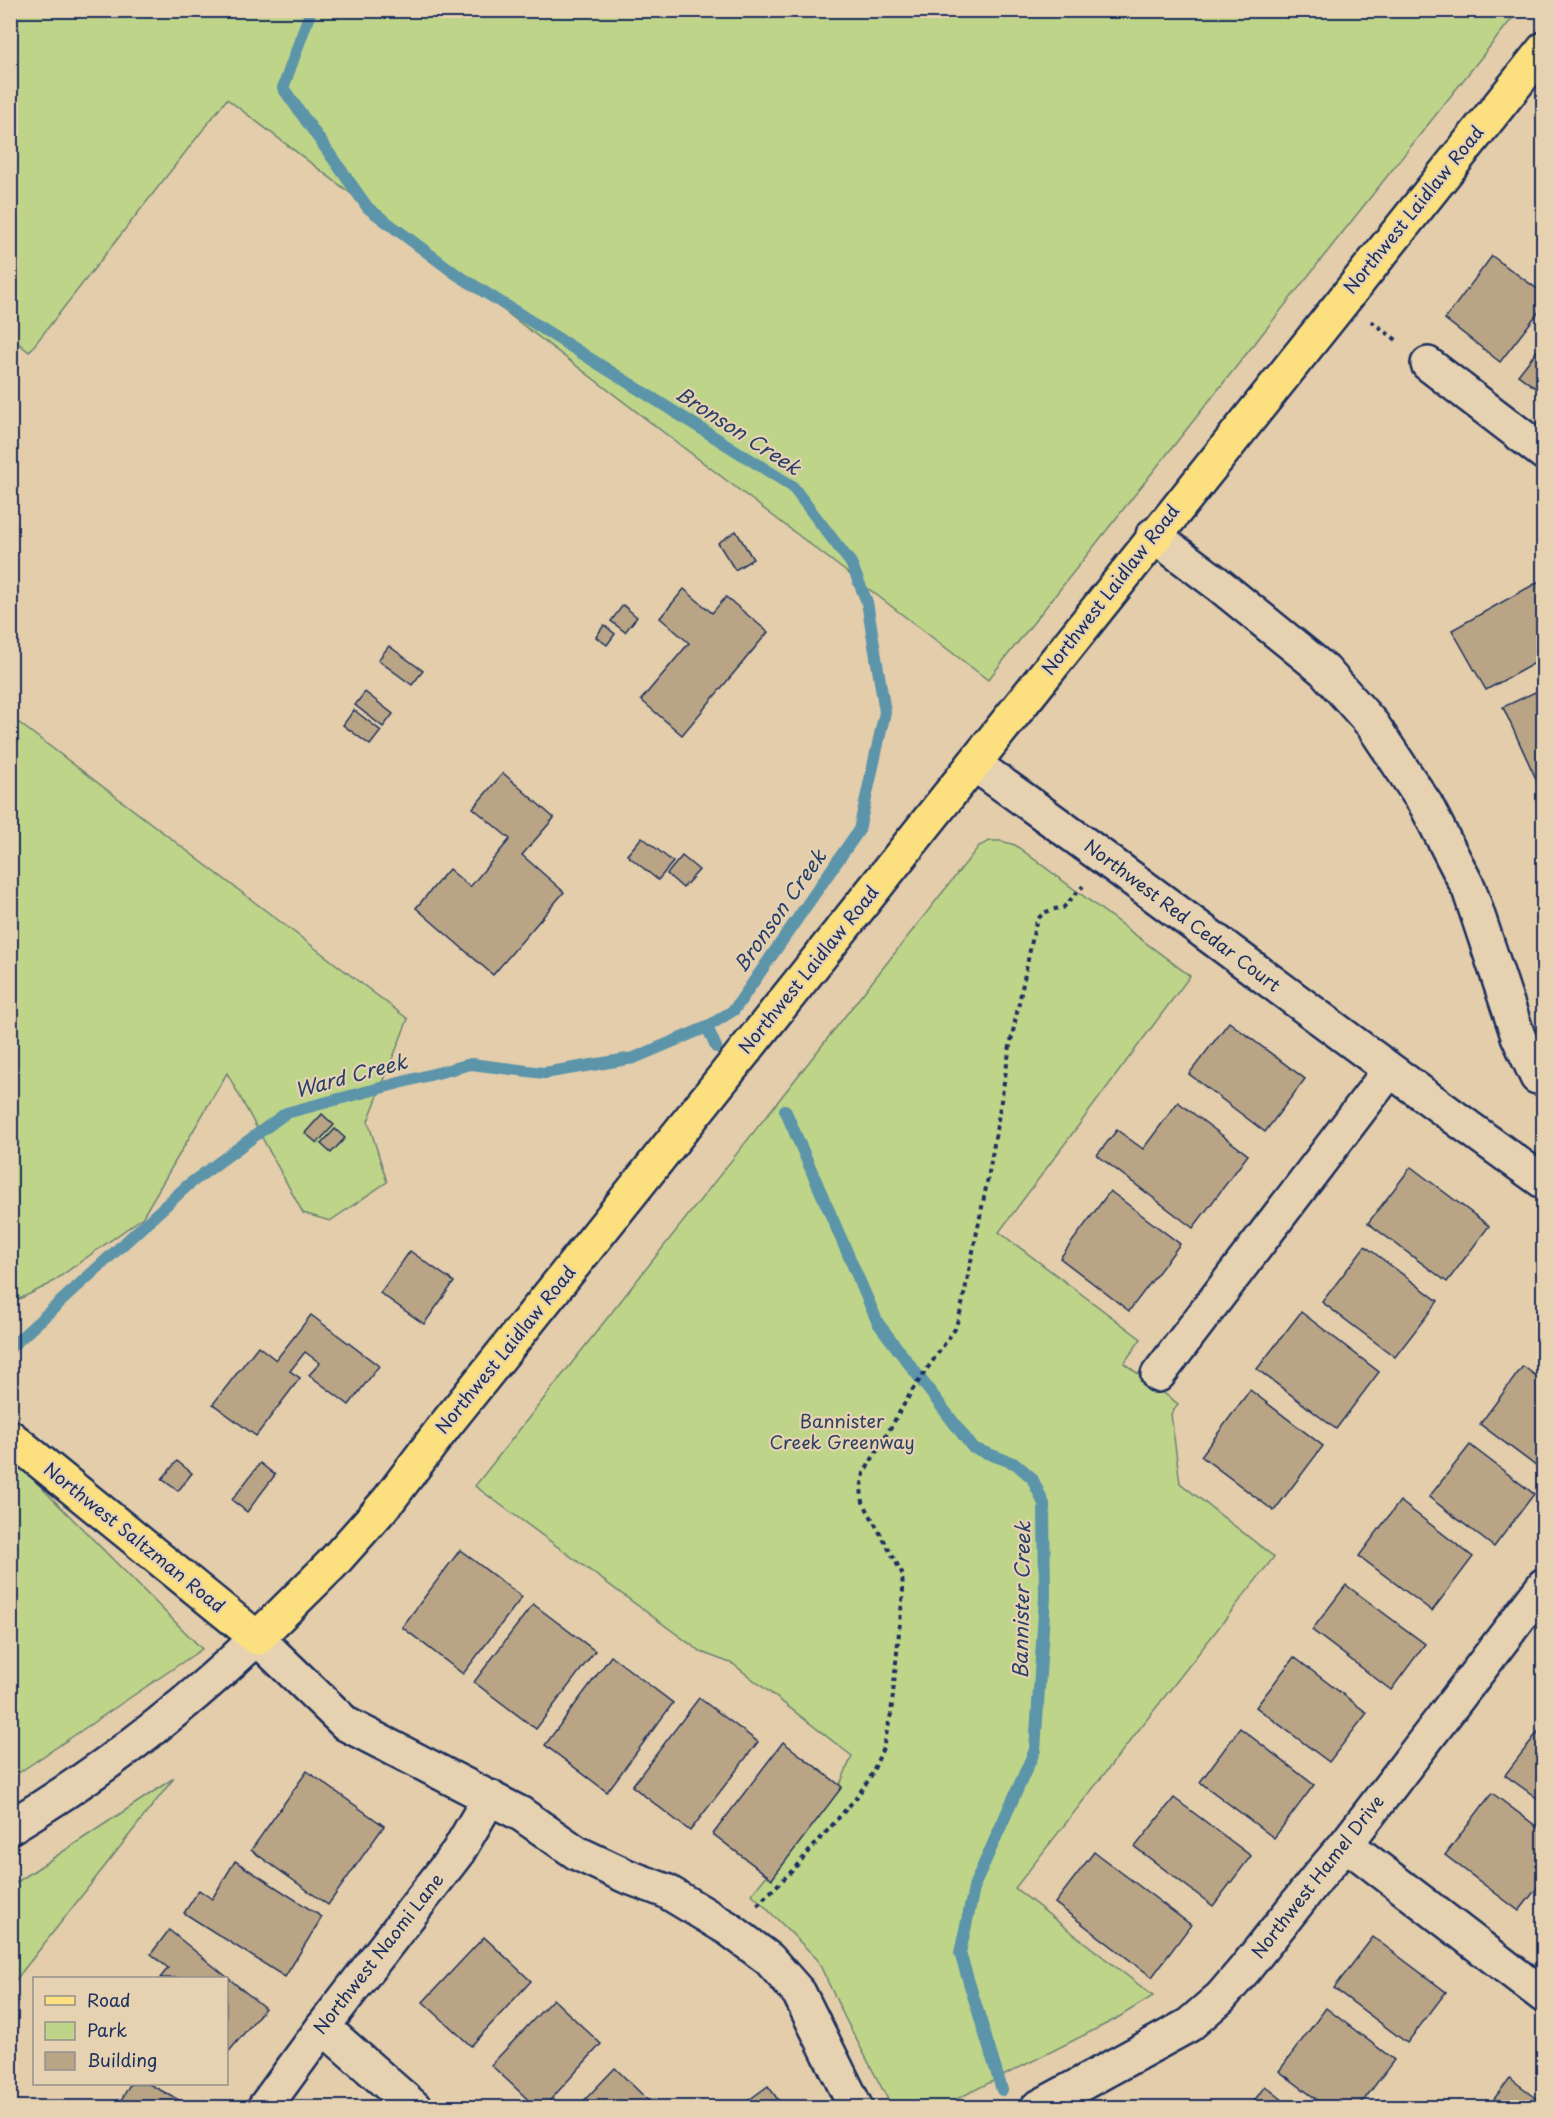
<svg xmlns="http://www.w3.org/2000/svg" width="1554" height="2118" font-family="'Playpen Sans',sans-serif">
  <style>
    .green { fill: #bed489; stroke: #6c8274; stroke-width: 1.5 }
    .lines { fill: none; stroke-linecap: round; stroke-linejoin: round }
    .stream { stroke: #5b94aa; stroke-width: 12 }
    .building { fill: #b9a585; stroke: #1b2f5e; stroke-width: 1.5 }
    .minor-casing { stroke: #1b2f5e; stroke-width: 38 }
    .major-casing { stroke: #1b2f5e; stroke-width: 38 }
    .path { stroke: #1b2f5e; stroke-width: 4; stroke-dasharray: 4.5 4.5; stroke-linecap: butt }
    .minor { stroke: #e6d2b1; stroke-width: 33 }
    .major { stroke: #fce080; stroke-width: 33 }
    .labels { text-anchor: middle; stroke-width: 4.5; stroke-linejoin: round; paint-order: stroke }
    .street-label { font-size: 18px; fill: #1b2f5e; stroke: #e6d2b1 }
    .park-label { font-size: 18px; fill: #2b4062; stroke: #e6d2b1 }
    .water-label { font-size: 20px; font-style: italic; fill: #26406b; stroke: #e6d2b1 }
  </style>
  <rect width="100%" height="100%" fill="#e3cdaa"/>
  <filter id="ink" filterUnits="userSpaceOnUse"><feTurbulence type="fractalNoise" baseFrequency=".0167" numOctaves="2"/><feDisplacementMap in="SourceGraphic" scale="12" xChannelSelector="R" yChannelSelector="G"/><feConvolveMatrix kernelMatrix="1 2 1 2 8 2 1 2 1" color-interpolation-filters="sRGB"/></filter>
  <g filter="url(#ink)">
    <g class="green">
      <polygon points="10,11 11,10 1518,11 988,680 227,99 29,352 11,337"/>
      <polygon points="10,716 408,1019 368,1121 387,1182 330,1221 303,1213 227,1073 142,1218 48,1285 11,1303"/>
      <polygon points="990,841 1001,841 1015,845 1190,976 999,1232 1141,1339 1124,1363 1178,1404 1171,1414 1180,1483 1274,1557 1015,1888 1153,1996 1114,2020 941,2107 892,2107 845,2018 817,1959 752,1894 841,1782 852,1756 733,1664 701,1652 475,1486 979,846"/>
      <polygon points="10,1456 202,1649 11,1778 10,1778"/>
      <polygon points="174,1778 11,1986 11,1886"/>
    </g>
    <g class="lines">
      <g class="stream">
        <polyline points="707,1027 716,1047"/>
        <polyline points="785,1110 878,1323 973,1448 1016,1464 1032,1478 1044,1504 1045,1597 1035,1750 975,1884 960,1953 1002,2090"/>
        <polyline points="10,1348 188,1185 286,1113 471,1064 544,1073 634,1058 707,1027 734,1010 859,830 885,712 867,602 851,563 792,486 456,274 368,208 283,88 311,10"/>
      </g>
    </g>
    <g class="building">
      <polygon points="1492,256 1544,294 1544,305 1500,362 1445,319"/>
      <polygon points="1544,342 1544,394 1518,375"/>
      <polygon points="736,531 753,559 735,570 718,543"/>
      <polygon points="1540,581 1544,588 1544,658 1486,690 1452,630"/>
      <polygon points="684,589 712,613 726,597 768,632 682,735 641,700 689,643 660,618"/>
      <polygon points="623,605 637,617 625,632 611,621"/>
      <polygon points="604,625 615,634 607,645 596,637"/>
      <polygon points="389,646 423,671 412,685 378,660"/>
      <polygon points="1544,688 1544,791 1542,792 1503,707"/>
      <polygon points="365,692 393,714 383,727 355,705"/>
      <polygon points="354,710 381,731 370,745 343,725"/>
      <polygon points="503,773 554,818 522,855 564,892 493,975 416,908 449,869 470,887 510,839 473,808"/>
      <polygon points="642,837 673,862 658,880 627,855"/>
      <polygon points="682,856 699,870 683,888 667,874"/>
      <polygon points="1229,1022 1305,1079 1265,1132 1189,1074"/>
      <polygon points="1178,1102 1248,1155 1193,1228 1097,1155 1117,1130 1143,1149"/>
      <polygon points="322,1114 334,1125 317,1143 305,1133"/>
      <polygon points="335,1129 345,1138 331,1153 321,1144"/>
      <polygon points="1411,1167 1489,1226 1447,1282 1368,1223"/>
      <polygon points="1110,1191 1180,1244 1129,1311 1060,1258"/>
      <polygon points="1365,1246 1438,1301 1395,1357 1322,1302"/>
      <polygon points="410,1251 454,1282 424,1324 380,1293"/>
      <polygon points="1301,1312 1379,1372 1336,1429 1257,1369"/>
      <polygon points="311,1315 379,1366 349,1405 309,1375 320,1363 305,1352 290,1371 300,1378 256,1436 213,1404 258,1346 276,1360"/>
      <polygon points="1523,1366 1544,1382 1544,1472 1480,1424"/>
      <polygon points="1250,1390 1323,1446 1274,1511 1201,1456"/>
      <polygon points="1470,1445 1534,1494 1494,1547 1429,1497"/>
      <polygon points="177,1461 192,1473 178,1491 162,1479"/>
      <polygon points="260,1463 275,1475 247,1512 232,1500"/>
      <polygon points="1400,1501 1473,1557 1432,1611 1359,1556"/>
      <polygon points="460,1550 522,1597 463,1674 402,1627"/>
      <polygon points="1346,1585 1425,1644 1391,1690 1312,1630"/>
      <polygon points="533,1604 595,1651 536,1729 474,1682"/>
      <polygon points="611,1656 673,1703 607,1792 545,1745"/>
      <polygon points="1294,1657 1367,1713 1329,1762 1256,1707"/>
      <polygon points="699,1698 758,1742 690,1831 632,1786"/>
      <polygon points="1544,1724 1544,1803 1505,1775"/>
      <polygon points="1240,1728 1314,1785 1274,1838 1200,1782"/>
      <polygon points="783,1742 842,1787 772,1879 713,1834"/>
      <polygon points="307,1771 384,1826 328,1905 251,1850"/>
      <polygon points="1492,1793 1544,1832 1544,1879 1519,1911 1445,1855"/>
      <polygon points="1174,1798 1251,1856 1213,1906 1135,1847"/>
      <polygon points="1094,1852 1191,1925 1152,1977 1055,1903"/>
      <polygon points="235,1861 322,1917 285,1977 184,1913 199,1890 212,1899"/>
      <polygon points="169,1930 265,2008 226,2055 226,1978 160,1978 168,1968 151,1954"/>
      <polygon points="484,1937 531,1981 471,2046 423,2002"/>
      <polygon points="1373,1937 1446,1992 1407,2043 1334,1988"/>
      <polygon points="553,1999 601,2044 543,2108 537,2108 491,2065"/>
      <polygon points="1326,2008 1394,2060 1358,2108 1328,2108 1279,2071"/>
      <polygon points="615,2068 656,2108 577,2108"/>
      <polygon points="1510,2078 1544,2104 1544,2108 1487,2108"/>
      <polygon points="130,2084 149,2084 192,2107 117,2108"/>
      <polygon points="768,2086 784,2108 738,2108"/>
      <polygon points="1265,2086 1293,2108 1249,2108"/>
    </g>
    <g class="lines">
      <g class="minor-casing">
        <g id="minor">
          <polyline points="1428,364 1544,453"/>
          <polyline points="1153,535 1218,584 1324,670 1372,724 1426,805 1469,889 1518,1036 1537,1077"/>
          <path d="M974 764C1166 900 1352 1045 1544 1182"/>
          <polyline points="1158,1375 1389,1071"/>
          <path d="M10 1827C100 1773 182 1710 257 1638L346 1724 521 1814 577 1853 626 1876 666 1891 729 1929 769 1959 799 1993 856 2108"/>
          <polyline points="1346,1844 1544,1996"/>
          <polyline points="323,2027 415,2108"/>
          <polyline points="264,2108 323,2027 458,1852 490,1797"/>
          <polyline points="1037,2108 1189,2025 1221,1997 1245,1969 1317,1878 1346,1844 1544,1585"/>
        </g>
      </g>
      <g class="major-casing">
        <path id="major" d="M10 1437 257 1638 331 1565 388 1501 443 1428C812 970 1174 507 1544 49"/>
      </g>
      <g class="path">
        <polyline points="1371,321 1399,342"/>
        <path d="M757 1905 791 1872 856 1798 870 1778 883 1748 891 1714 903 1591 902 1573 863 1502 861 1489 864 1473 913 1389 955 1329 961 1310 990 1168 1010 1046 1035 926C1039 912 1050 909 1063 908L1083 886"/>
      </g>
      <use href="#minor" class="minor"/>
      <use href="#major" class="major"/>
    </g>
  </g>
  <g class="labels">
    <g class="street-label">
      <text transform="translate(1414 210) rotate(-51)" y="6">Northwest Laidlaw Road</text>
      <text transform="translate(1111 590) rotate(-52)" y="6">Northwest Laidlaw Road</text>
      <text transform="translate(1182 916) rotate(37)" y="6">Northwest Red Cedar Court</text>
      <text transform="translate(809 970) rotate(-51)" y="6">Northwest Laidlaw Road</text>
      <text transform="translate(506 1350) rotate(-51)" y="6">Northwest Laidlaw Road</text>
      <text transform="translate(134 1538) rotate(39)" y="6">Northwest Saltzman Road</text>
      <text transform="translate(1318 1877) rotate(-52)" y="6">Northwest Hamel Drive</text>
      <text transform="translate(379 1954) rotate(-52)" y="6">Northwest Naomi Lane</text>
    </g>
    <g class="park-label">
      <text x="842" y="1428">Bannister<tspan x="842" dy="21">Creek Greenway</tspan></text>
    </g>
    <g class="water-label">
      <text transform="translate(738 431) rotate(33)" y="7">Bronson Creek</text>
      <text transform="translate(780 911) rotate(-55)" y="7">Bronson Creek</text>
      <text transform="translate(351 1076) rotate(-15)" y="7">Ward Creek</text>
      <text transform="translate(1022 1600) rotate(-89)" y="7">Bannister Creek</text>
    </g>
  </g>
  <rect width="1554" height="2118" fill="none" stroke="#e6d2b1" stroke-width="36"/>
  <rect x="18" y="18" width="1518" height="2082" fill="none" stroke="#1b2f5e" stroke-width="2" filter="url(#ink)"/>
  <rect x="33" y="1977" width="195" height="108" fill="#e6d2b1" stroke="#959190" stroke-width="1.5"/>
  <rect x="45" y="1996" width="30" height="9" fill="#fce080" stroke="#959190" stroke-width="1.5"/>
  <text x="87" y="2007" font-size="18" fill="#1b2f5e">Road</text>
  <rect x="45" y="2022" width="30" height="18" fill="#bed489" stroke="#959190" stroke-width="1.5"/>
  <text x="87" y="2037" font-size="18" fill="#1b2f5e">Park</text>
  <rect x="45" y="2052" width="30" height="18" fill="#b9a585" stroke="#959190" stroke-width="1.5"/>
  <text x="87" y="2067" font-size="18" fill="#1b2f5e">Building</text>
</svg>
